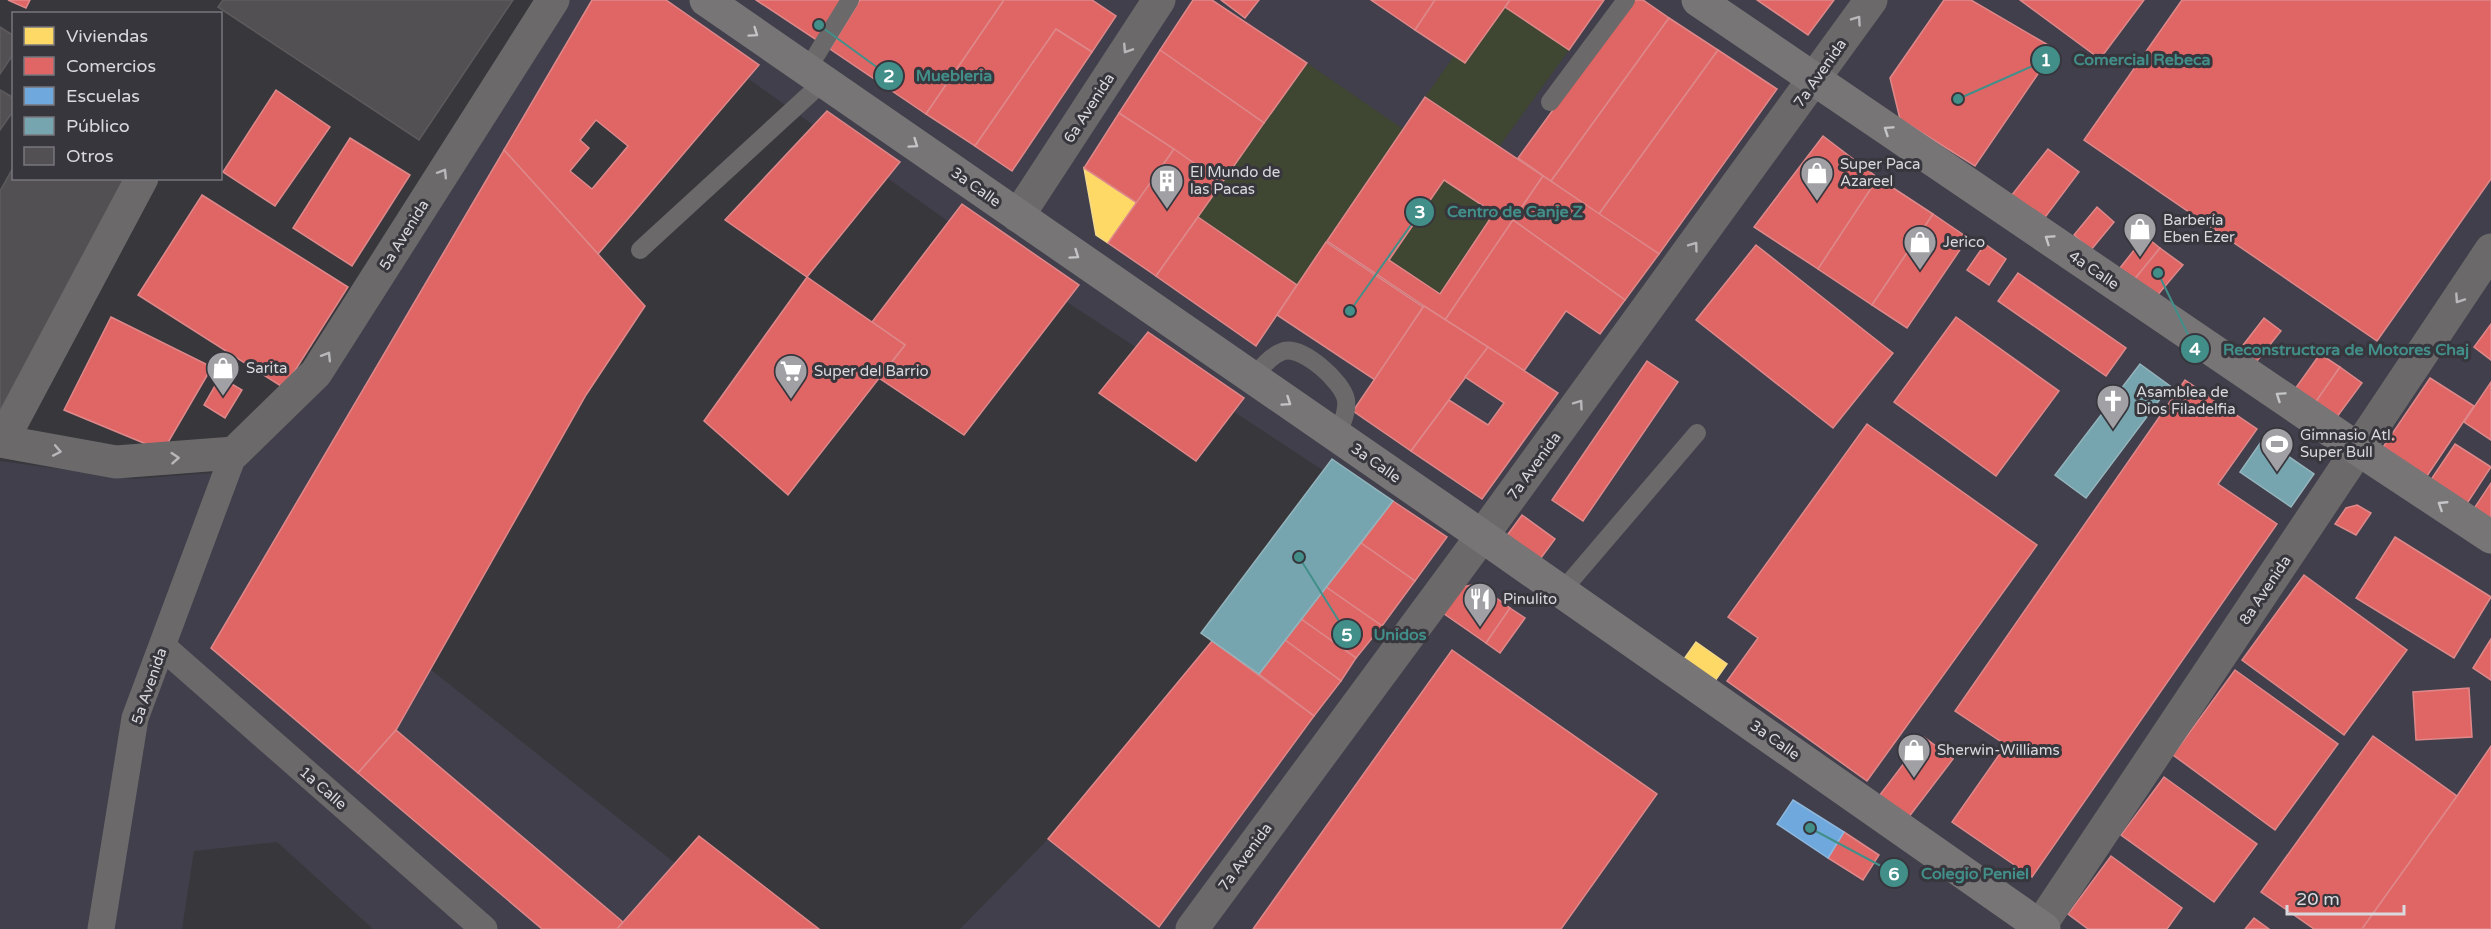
<svg xmlns="http://www.w3.org/2000/svg" width="2491" height="929" font-family="'Varela Round',sans-serif">
  <style>
    .built { fill: #413f4b }
    .green { fill: #3f4632 }
    .homes { fill: #ffd966; stroke: #f4d98a; stroke-width: 1.5 }
    .shops { fill: #e06666; stroke: #de888a; stroke-width: 1.5; fill-rule: evenodd }
    .schools { fill: #6fa8dc; stroke: #8fb7dc; stroke-width: 1.5 }
    .public { fill: #76a5af; stroke: #94b5bd; stroke-width: 1.5 }
    .building { fill: #525053; stroke: #5d5b5d; stroke-width: 1.5 }
    .lines { fill: none; stroke-linecap: round; stroke-linejoin: round }
    .service { stroke: #6b696a; stroke-width: 18 }
    .pedestrian { stroke: #6b696a; stroke-width: 27 }
    .minor { stroke: #6b696a; stroke-width: 33 }
    .tertiary { stroke: #6b696a; stroke-width: 33 }
    .primary { stroke: #777576; stroke-width: 33 }
    .oneway { stroke: #b8b7ba }
    .oneway2 { stroke: #c5c5c8 }
    .labels { text-anchor: middle; stroke-width: 6; stroke-linejoin: round; paint-order: stroke }
    .street-label { font-size: 15px; fill: #d9d9dd; stroke: #37363d }
    .poi-label { font-size: 15px; fill: #d9d9dd; stroke: #37363d; text-anchor: start }
    .leader { fill: none; stroke: #428f8a; stroke-width: 2 }
    .callout-dot { fill: #428f8a; stroke: #37363d; stroke-width: 2 }
    .mark-label { font-size: 18px; text-anchor: middle; font-weight: bold; fill: #fff }
    .callout-label { font-size: 16px; text-anchor: middle; font-weight: bold; fill: #428f8a; stroke: #37363d; stroke-width: 6; stroke-linejoin: round; paint-order: stroke }
  </style>
  <rect width="100%" height="100%" fill="#38373c"/>
  <g class="built">
    <polygon points="562,0 592,0 265,556 430,669 675,863 699,836 819,929 373,929 277,842 194,851 182,929 0,929 0,461 133,479 211,473 284,426"/>
    <polygon points="638,0 2491,0 2491,929 960,929 1048,839 1212,641 1259,674 1384,513 1441,548 991,252"/>
  </g>
  <g class="green">
    <polygon points="1505,7 1569,50 1499,147 1425,97 1454,56 1465,63"/>
    <polygon points="1307,63 1403,129 1297,285 1198,217"/>
    <polygon points="1444,180 1494,213 1440,294 1389,260"/>
  </g>
  <g class="homes">
    <polygon points="1084,168 1137,203 1108,243 1096,235"/>
    <polygon points="1696,642 1727,664 1710,688 1679,666"/>
  </g>
  <g class="shops">
    <polygon points="8,0 30,0 26,8"/>
    <path d="M592 0H666L759 65 598 254 504 150ZM596 120 628 146 592 189 570 171 589 148 580 140Z"/>
    <polygon points="756,0 860,0 830,49"/>
    <polygon points="860,0 1004,0 926,114 830,49"/>
    <polygon points="1004,0 1092,0 1116,16 1092,52 1056,29 975,146 926,114"/>
    <polygon points="1193,0 1212,0 1307,63 1264,123 1160,50"/>
    <polygon points="1221,0 1259,0 1245,18"/>
    <polygon points="1371,0 1435,0 1415,30"/>
    <polygon points="1435,0 1510,0 1465,63 1415,30"/>
    <polygon points="1510,0 1604,0 1569,50 1505,7"/>
    <polygon points="1633,0 1643,0 1669,18 1551,181 1518,158"/>
    <polygon points="1757,0 1834,0 1808,35"/>
    <polygon points="1944,0 1971,0 2055,49 1975,166 1900,119 1890,78"/>
    <polygon points="2020,0 2144,0 2100,59"/>
    <polygon points="2182,0 2491,0 2491,179 2377,341 2084,140"/>
    <polygon points="1669,18 1718,50 1599,214 1551,181"/>
    <polygon points="1056,29 1092,52 1012,171 975,146"/>
    <polygon points="1160,50 1264,123 1222,183 1119,113"/>
    <polygon points="1718,50 1777,89 1659,254 1599,214"/>
    <polygon points="276,90 330,127 275,206 223,172"/>
    <path d="M1425 97 1543 176 1445 320 1327 241ZM1444 180 1494 213 1440 294 1389 260Z"/>
    <polygon points="827,111 900,162 807,277 725,220"/>
    <polygon points="1119,113 1174,149 1137,203 1084,168"/>
    <polygon points="1823,136 1878,178 1818,269 1754,227"/>
    <polygon points="350,138 410,175 352,266 293,228"/>
    <polygon points="1174,149 1222,183 1156,276 1108,243"/>
    <polygon points="2048,149 2079,172 2043,220 2011,196"/>
    <polygon points="504,150 645,306 586,395 396,730 358,773 211,648"/>
    <polygon points="1543,176 1659,254 1625,300 1513,220"/>
    <polygon points="1878,178 1933,214 1872,305 1818,269"/>
    <polygon points="202,195 348,287 284,388 138,295"/>
    <polygon points="962,204 1079,285 964,435 879,378 905,345 872,322"/>
    <polygon points="2097,207 2114,222 2091,250 2074,235"/>
    <polygon points="1933,214 1968,238 1907,328 1872,305"/>
    <polygon points="1198,217 1297,285 1256,346 1156,276"/>
    <polygon points="1513,220 1625,300 1600,334 1566,311 1524,371 1445,320"/>
    <polygon points="2145,236 2160,248 2134,280 2120,268"/>
    <polygon points="1326,242 1423,307 1375,380 1277,315"/>
    <polygon points="1985,244 2006,259 1989,285 1967,270"/>
    <polygon points="1756,245 1893,353 1833,428 1696,320"/>
    <polygon points="2160,248 2183,265 2156,297 2134,280"/>
    <polygon points="2018,273 2126,348 2106,376 1998,301"/>
    <polygon points="807,277 905,345 788,495 704,421"/>
    <polygon points="1424,306 1488,347 1411,451 1353,411"/>
    <polygon points="111,317 212,367 163,451 64,410"/>
    <polygon points="1956,317 2059,391 1996,476 1894,402"/>
    <polygon points="2264,318 2281,331 2253,366 2237,353"/>
    <polygon points="2491,324 2491,360 2474,347"/>
    <polygon points="1148,332 1244,398 1196,461 1099,393"/>
    <polygon points="1488,347 1558,393 1482,499 1411,451 1449,400 1488,425 1504,403 1465,377"/>
    <polygon points="2320,354 2340,367 2310,410 2290,396"/>
    <polygon points="1647,361 1678,382 1583,521 1552,500"/>
    <polygon points="2340,367 2362,383 2331,425 2310,410"/>
    <polygon points="220,377 242,390 225,418 204,405"/>
    <polygon points="2430,378 2474,406 2423,482 2379,453"/>
    <polygon points="2185,380 2257,429 2218,484 2277,524 2032,877 1952,822 2006,745 1955,711"/>
    <polygon points="2491,382 2491,440 2464,422"/>
    <polygon points="1867,424 2037,545 1867,781 1727,681 1758,638 1728,617"/>
    <polygon points="2455,444 2491,467 2462,511 2426,487"/>
    <polygon points="2491,483 2491,531 2469,516"/>
    <polygon points="1393,501 1447,537 1415,581 1361,543"/>
    <polygon points="2357,505 2371,513 2356,535 2335,524 2346,508"/>
    <polygon points="1522,515 1555,539 1538,562 1505,538"/>
    <polygon points="2395,537 2491,597 2454,658 2356,598"/>
    <polygon points="1361,543 1415,581 1382,626 1326,587"/>
    <polygon points="2304,575 2407,650 2344,735 2242,660"/>
    <polygon points="1477,584 1510,608 1486,643 1443,613 1462,587"/>
    <polygon points="1326,587 1382,626 1356,658 1301,619"/>
    <polygon points="1510,608 1525,618 1500,653 1486,643"/>
    <polygon points="1301,619 1356,658 1341,681 1285,640"/>
    <polygon points="2491,639 2491,680 2473,668"/>
    <polygon points="1285,640 1341,681 1314,716 1259,674"/>
    <polygon points="1212,641 1314,716 1159,927 1048,839"/>
    <polygon points="1452,650 1657,794 1561,929 1253,929"/>
    <polygon points="2235,670 2338,744 2275,830 2173,755"/>
    <polygon points="2469,688 2472,737 2416,740 2413,692"/>
    <polygon points="396,730 623,922 617,929 542,929 358,773"/>
    <polygon points="2373,736 2457,796 2362,929 2314,929 2261,892"/>
    <polygon points="1924,737 1953,759 1905,822 1876,800"/>
    <polygon points="2491,746 2491,929 2362,929 2457,796"/>
    <polygon points="2164,777 2257,844 2214,902 2121,835"/>
    <polygon points="1844,832 1879,855 1863,880 1828,858"/>
    <polygon points="699,836 819,929 617,929"/>
    <polygon points="2111,856 2182,908 2167,929 2088,929 2068,914"/>
    <polygon points="2254,918 2269,929 2245,929"/>
  </g>
  <polygon class="schools" points="1793,800 1844,832 1828,858 1777,824"/>
  <g class="public">
    <polygon points="2140,364 2170,386 2086,498 2055,475"/>
    <polygon points="2263,439 2314,474 2291,507 2240,472"/>
    <polygon points="1332,459 1393,501 1259,674 1201,633"/>
  </g>
  <g class="building">
    <polygon points="223,0 513,0 419,140 218,7"/>
    <polygon points="0,27 14,36 14,53 0,74"/>
    <polygon points="0,90 14,98 14,110 0,130"/>
    <polygon points="14,166 14,178 128,178 3,411 0,409 0,191"/>
  </g>
  <g class="lines">
    <g class="service">
      <polyline points="807,70 850,0"/>
      <polyline points="1550,102 1626,0"/>
      <polyline points="640,250 823,82"/>
      <path d="M1253 378C1261 368 1271 355 1284 351 1303 346 1343 382 1346 400 1348 412 1341 425 1337 436"/>
      <polyline points="1562,591 1697,433"/>
    </g>
    <g class="pedestrian">
      <polyline points="163,647 484,929"/>
      <polyline points="101,929 135,718 234,453"/>
    </g>
    <g class="minor">
      <polyline points="1018,216 1159,0"/>
      <polyline points="0,441 116,462 234,453 316,373 553,0"/>
      <polyline points="2,441 142,178"/>
      <polyline points="1192,929 1482,536"/>
    </g>
    <g class="tertiary">
      <polyline points="1482,536 1871,0"/>
      <polyline points="2040,926 2491,250"/>
    </g>
    <g class="primary">
      <polyline points="706,0 1482,536 2044,929"/>
      <polyline points="1698,0 2358,449 2491,537"/>
    </g>
  </g>
  <defs><path id="oneway-chevron" d="M-2-3.5L2.5 0L-2 3.5" fill="none" stroke-width="1.6" stroke-linecap="round" stroke-linejoin="round" transform="scale(1.5)"/></defs>
  <g class="oneway">
    <use href="#oneway-chevron" transform="translate(1857 20) rotate(-55)"/>
    <use href="#oneway-chevron" transform="translate(1127 49) rotate(123)"/>
    <use href="#oneway-chevron" transform="translate(443 173) rotate(-58)"/>
    <use href="#oneway-chevron" transform="translate(1694 246) rotate(-54)"/>
    <use href="#oneway-chevron" transform="translate(2459 299) rotate(124)"/>
    <use href="#oneway-chevron" transform="translate(327 356) rotate(-58)"/>
    <use href="#oneway-chevron" transform="translate(1579 404) rotate(-54)"/>
    <use href="#oneway-chevron" transform="translate(57 451) rotate(11)"/>
    <use href="#oneway-chevron" transform="translate(175 458) rotate(-4)"/>
  </g>
  <g class="oneway2">
    <use href="#oneway-chevron" transform="translate(754 33) rotate(35)"/>
    <use href="#oneway-chevron" transform="translate(1888 130) rotate(-146)"/>
    <use href="#oneway-chevron" transform="translate(914 144) rotate(35)"/>
    <use href="#oneway-chevron" transform="translate(2049 239) rotate(-146)"/>
    <use href="#oneway-chevron" transform="translate(1075 255) rotate(35)"/>
    <use href="#oneway-chevron" transform="translate(2280 396) rotate(-146)"/>
    <use href="#oneway-chevron" transform="translate(1287 402) rotate(34)"/>
    <use href="#oneway-chevron" transform="translate(2442 505) rotate(-147)"/>
  </g>
  <defs>
    <g id="shop-pin" transform="scale(1.725)"><path d="M0 17L-7.5 6A9.5 9.5 0 1 1 7.5 6Z" fill="#a1a0a5" stroke="#37363d"/><path d="M-5-2.5h2.3a2.7 3.5 0 0 1 5.4 0H5L5.5 6h-11ZM-1.5-2.5h3a1.5 2.3 0 0 0-3 0Z" fill="#fff"/></g>
    <g id="building-pin" transform="scale(1.725)"><path d="M0 17L-7.5 6A9.5 9.5 0 1 1 7.5 6Z" fill="#a1a0a5" stroke="#37363d"/><path d="M-4-6H4V6H1V3H-1V6H-4ZM-2.5-4.3h1.7v1.8h-1.7ZM.8-4.3h1.7v1.8H.8ZM-2.5-1h1.7V.8h-1.7ZM.8-1h1.7V.8H.8Z" fill="#fff"/></g>
    <g id="supermarket-pin" transform="scale(1.725)"><path d="M0 17L-7.5 6A9.5 9.5 0 1 1 7.5 6Z" fill="#a1a0a5" stroke="#37363d"/><path d="M-6-5.5h2.5l.6 2H6L4.5 2H-2.5L-4.4-4H-6ZM-1.5 3.2a1.3 1.3 0 1 0 .1 0ZM3 3.2a1.3 1.3 0 1 0 .1 0Z" fill="#fff"/></g>
    <g id="church-pin" transform="scale(1.725)"><path d="M0 17L-7.5 6A9.5 9.5 0 1 1 7.5 6Z" fill="#a1a0a5" stroke="#37363d"/><path d="M-1.2-6h2.4v3.5h3.3v2.4h-3.3V6h-2.4V-.1h-3.3v-2.4h3.3Z" fill="#fff"/></g>
    <g id="stadium-pin" transform="scale(1.725)"><path d="M0 17L-7.5 6A9.5 9.5 0 1 1 7.5 6Z" fill="#a1a0a5" stroke="#37363d"/><path d="M0-5a6.5 5 0 1 0 0 10a6.5 5 0 1 0 0-10ZM-3.5-1.8h7v3.6h-7Z" fill="#fff"/></g>
    <g id="restaurant-pin" transform="scale(1.725)"><path d="M0 17L-7.5 6A9.5 9.5 0 1 1 7.5 6Z" fill="#a1a0a5" stroke="#37363d"/><path d="M-5-6h1v4h1v-4h1v4h1v-4h1v5L-1.5 .5V6h-2V.5L-5-1ZM5-6V6H3V1.5H1.5Q1.5-4 5-6Z" fill="#fff"/></g>
  </defs>
  <g fill-rule="evenodd">
    <use href="#shop-pin" x="1817" y="173"/>
    <use href="#building-pin" x="1167" y="181"/>
    <use href="#shop-pin" x="2140" y="229"/>
    <use href="#shop-pin" x="1920" y="242"/>
    <use href="#shop-pin" x="223" y="368"/>
    <use href="#supermarket-pin" x="791" y="371"/>
    <use href="#church-pin" x="2113" y="401"/>
    <use href="#stadium-pin" x="2277" y="444"/>
    <use href="#restaurant-pin" x="1480" y="599"/>
    <use href="#shop-pin" x="1914" y="750"/>
  </g>
  <g class="labels">
    <g class="street-label">
      <text transform="translate(1820 73) rotate(-55)" y="5">7a Avenida</text>
      <text transform="translate(1089 108) rotate(-57)" y="5">6a Avenida</text>
      <text transform="translate(976 187) rotate(35)" y="5">3a Calle</text>
      <text transform="translate(404 235) rotate(-58)" y="5">5a Avenida</text>
      <text transform="translate(2094 270) rotate(34)" y="5">4a Calle</text>
      <text transform="translate(1376 463) rotate(35)" y="5">3a Calle</text>
      <text transform="translate(1534 466) rotate(-54)" y="5">7a Avenida</text>
      <text transform="translate(2265 590) rotate(-56)" y="5">8a Avenida</text>
      <text transform="translate(149 686) rotate(-71)" y="5">5a Avenida</text>
      <text transform="translate(1775 740) rotate(35)" y="5">3a Calle</text>
      <text transform="translate(323 788) rotate(41)" y="5">1a Calle</text>
      <text transform="translate(1245 857) rotate(-54)" y="5">7a Avenida</text>
    </g>
    <g class="poi-label">
      <text x="1840" y="169">Super Paca<tspan x="1840" dy="17">Azareel</tspan></text>
      <text x="1190" y="177">El Mundo de<tspan x="1190" dy="17">las Pacas</tspan></text>
      <text x="2163" y="225">Barbería<tspan x="2163" dy="17">Eben Ezer</tspan></text>
      <text x="1943" y="247">Jerico</text>
      <text x="246" y="373">Sarita</text>
      <text x="814" y="376">Super del Barrio</text>
      <text x="2136" y="397">Asamblea de<tspan x="2136" dy="17">Dios Filadelfia</tspan></text>
      <text x="2300" y="440">Gimnasio Atl.<tspan x="2300" dy="17">Super Bull</tspan></text>
      <text x="1503" y="604">Pinulito</text>
      <text x="1937" y="755">Sherwin-Williams</text>
    </g>
  </g>
  <path class="leader" d="M1958 99L2046 60M819 25L889 76M1350 311L1420 212M2158 273L2195 349M1299 557L1347 634M1810 828L1894 873"/>
  <g class="callout-dot">
    <circle cx="1958" cy="99" r="6"/>
    <circle cx="819" cy="25" r="6"/>
    <circle cx="1350" cy="311" r="6"/>
    <circle cx="2158" cy="273" r="6"/>
    <circle cx="1299" cy="557" r="6"/>
    <circle cx="1810" cy="828" r="6"/>
    <circle cx="2046" cy="60" r="15"/>
    <circle cx="889" cy="76" r="15"/>
    <circle cx="1420" cy="212" r="15"/>
    <circle cx="2195" cy="349" r="15"/>
    <circle cx="1347" cy="634" r="15"/>
    <circle cx="1894" cy="873" r="15"/>
  </g>
  <g class="mark-label">
    <text x="2046" y="66">1</text>
    <text x="889" y="82">2</text>
    <text x="1420" y="218">3</text>
    <text x="2195" y="355">4</text>
    <text x="1347" y="641">5</text>
    <text x="1894" y="880">6</text>
  </g>
  <g class="callout-label">
    <text x="2142" y="65">Comercial Rebeca</text>
    <text x="954" y="81">Muebleria</text>
    <text x="1515" y="217">Centro de Canje Z</text>
    <text x="2346" y="355">Reconstructora de Motores Chaj</text>
    <text x="1400" y="640">Unidos</text>
    <text x="1975" y="879">Colegio Peniel</text>
  </g>
  <rect x="12" y="12" width="210" height="168" fill="#37363d" stroke="#78777d" stroke-width="1.5"/>
  <rect x="24" y="27" width="30" height="18" fill="#ffd966" stroke="#78777d" stroke-width="1.5"/>
  <text x="66" y="42" font-size="18" fill="#d9d9dd">Viviendas</text>
  <rect x="24" y="57" width="30" height="18" fill="#e06666" stroke="#78777d" stroke-width="1.5"/>
  <text x="66" y="72" font-size="18" fill="#d9d9dd">Comercios</text>
  <rect x="24" y="87" width="30" height="18" fill="#6fa8dc" stroke="#78777d" stroke-width="1.5"/>
  <text x="66" y="102" font-size="18" fill="#d9d9dd">Escuelas</text>
  <rect x="24" y="117" width="30" height="18" fill="#76a5af" stroke="#78777d" stroke-width="1.5"/>
  <text x="66" y="132" font-size="18" fill="#d9d9dd">Público</text>
  <rect x="24" y="147" width="30" height="18" fill="#525053" stroke="#78777d" stroke-width="1.5"/>
  <text x="66" y="162" font-size="18" fill="#d9d9dd">Otros</text>
  <path d="M2287 905v9h117v-9" fill="none" stroke="#d9d9dd" stroke-width="3"/>
  <text x="2296" y="905" font-size="18" fill="#d9d9dd" stroke="#37363d" stroke-width="4.5" paint-order="stroke">20 m</text>
</svg>
